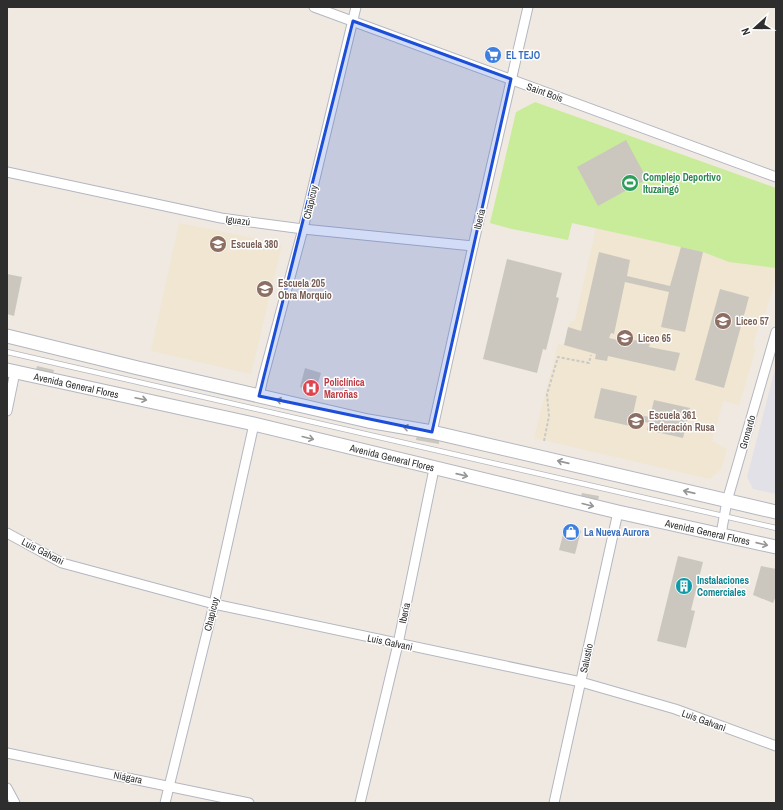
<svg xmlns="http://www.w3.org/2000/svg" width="783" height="810" font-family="'Archivo Narrow',sans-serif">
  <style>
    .industrial { fill: #e3e1e8 }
    .education { fill: #f0e6d1 }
    .pitch { fill: #c9ec9a }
    .building { fill: #cbc7bf }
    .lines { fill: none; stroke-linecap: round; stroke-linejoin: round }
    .lane-casing { stroke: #b4b7c1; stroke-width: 6 }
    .street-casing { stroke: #b4b7c1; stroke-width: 11 }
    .secondary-casing { stroke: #b4b7c1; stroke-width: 15 }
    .path { stroke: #c9c9c9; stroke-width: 2; stroke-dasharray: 3 2; stroke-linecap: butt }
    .lane { stroke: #fff; stroke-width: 4.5 }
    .street { stroke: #fff; stroke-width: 9 }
    .secondary { stroke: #fff; stroke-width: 13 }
    .oneway { stroke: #969696 }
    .marked { fill: #1d4ed8; fill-opacity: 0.2; stroke: #1d4ed8; stroke-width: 3; stroke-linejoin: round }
    .labels { text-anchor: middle; stroke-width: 3; stroke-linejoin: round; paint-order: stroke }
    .shop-label { font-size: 10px; font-weight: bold; fill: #366cbe; stroke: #fff; text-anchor: start }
    .street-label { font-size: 10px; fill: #2e2e2e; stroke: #fff }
    .leisure-label { font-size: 10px; font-weight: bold; fill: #27864d; stroke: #fff; text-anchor: start }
    .education-label { font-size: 10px; font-weight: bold; fill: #785e54; stroke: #fff; text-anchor: start }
    .health-label { font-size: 10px; font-weight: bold; fill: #be3a42; stroke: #fff; text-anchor: start }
    .culture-label { font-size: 10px; font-weight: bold; fill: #0d838f; stroke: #fff; text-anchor: start }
  </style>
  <rect width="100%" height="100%" fill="#efe9e1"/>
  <polygon class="industrial" points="776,365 776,494 753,489 747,477"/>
  <g class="education">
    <polygon points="179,223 282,244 251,374 151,351"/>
    <polygon points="596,228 703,252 729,262 776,268 776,278 765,314 762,313 753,346 756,348 739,405 723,401 712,441 727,449 721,469 710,479 534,438 558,344 564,345 570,321 575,321"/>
  </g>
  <polygon class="pitch" points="535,102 776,188 776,268 729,262 703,252 572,223 568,240 512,229 490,223 516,112"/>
  <g class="building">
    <polygon points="626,140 647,179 598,206 577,167"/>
    <polygon points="681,247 703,252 685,332 661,327 669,292 625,282 614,334 611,333 609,338 630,343 630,339 650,344 649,347 680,353 675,371 608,356 607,361 595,359 596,354 564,345 568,327 581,331 599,252 630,260 627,276 670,286"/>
    <polygon points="507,259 562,273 556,297 559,298 546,350 543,349 537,373 483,359"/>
    <polygon points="7,274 22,277 14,316 7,314"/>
    <polygon points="720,289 749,297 724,388 695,380"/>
    <polygon points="37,366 54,370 53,374 36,370"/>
    <polygon points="305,368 321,373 315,392 300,387"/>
    <polygon points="601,388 637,396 633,414 650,417 654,400 690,408 683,438 647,430 649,423 632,419 630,426 594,418"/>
    <polygon points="417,435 439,440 439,444 416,440"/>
    <polygon points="582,493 599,496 598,500 581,496"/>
    <polygon points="565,527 581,531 575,554 559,550"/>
    <polygon points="678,556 703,562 691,610 695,611 686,648 657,641"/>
    <polygon points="761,566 776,569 776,596 773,603 753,595"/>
  </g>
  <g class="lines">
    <g class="lane-casing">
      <polyline id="lane" points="7,352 776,528"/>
    </g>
    <g class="street-casing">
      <g id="street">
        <polyline points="314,7 776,177"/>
        <polyline points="7,172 221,218 303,229 473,246"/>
        <polyline points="259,396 263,378 303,229 356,7"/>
        <polyline points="7,411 15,372"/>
        <polyline points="432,432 473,246 528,7"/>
        <polyline points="7,533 62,563 214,604 581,682 675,709 776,746"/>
        <polyline points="721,534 727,501 776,332"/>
        <polyline points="7,753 249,803"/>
        <polyline points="7,788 15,803"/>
        <polyline points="165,803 214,604 254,424"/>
        <polyline points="360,803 398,644 434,469"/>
        <polyline points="554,803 618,512"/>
      </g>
    </g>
    <g class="secondary-casing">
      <g id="secondary">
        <polyline points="7,336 138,368 368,421 432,432 776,512"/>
        <path id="s1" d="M7 370 254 424 618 512 776 547"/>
      </g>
    </g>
    <polyline class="path" points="544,441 549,416 547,394 558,357 589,363 591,355"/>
    <use href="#lane" class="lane"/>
    <use href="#street" class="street"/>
    <use href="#secondary" class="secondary"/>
  </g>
  <defs><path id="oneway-shaft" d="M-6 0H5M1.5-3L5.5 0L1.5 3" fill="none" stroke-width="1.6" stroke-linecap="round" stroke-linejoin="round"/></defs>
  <g class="oneway">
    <use href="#oneway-shaft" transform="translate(141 399) rotate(12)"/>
    <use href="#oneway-shaft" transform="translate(282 401) rotate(-167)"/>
    <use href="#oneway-shaft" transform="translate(409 428) rotate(-170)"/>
    <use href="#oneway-shaft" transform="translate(308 438) rotate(14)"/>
    <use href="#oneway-shaft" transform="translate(563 462) rotate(-167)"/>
    <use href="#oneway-shaft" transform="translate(462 475) rotate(13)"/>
    <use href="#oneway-shaft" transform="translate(689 492) rotate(-167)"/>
    <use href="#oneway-shaft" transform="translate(588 505) rotate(14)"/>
    <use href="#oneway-shaft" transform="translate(762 544) rotate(13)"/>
  </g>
  <path class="marked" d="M353 21 511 79 432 432 259 396Z"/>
  <defs>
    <g id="supermarket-disc" transform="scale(0.9)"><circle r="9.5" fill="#3f7fe0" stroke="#fff"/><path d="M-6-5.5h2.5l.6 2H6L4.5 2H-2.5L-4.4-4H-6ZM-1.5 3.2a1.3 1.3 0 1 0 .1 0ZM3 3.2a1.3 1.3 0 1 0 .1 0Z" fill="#fff"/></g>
    <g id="stadium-disc" transform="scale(0.9)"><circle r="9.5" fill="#2e9e5b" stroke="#fff"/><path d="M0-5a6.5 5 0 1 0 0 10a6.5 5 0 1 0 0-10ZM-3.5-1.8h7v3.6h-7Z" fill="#fff"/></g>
    <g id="school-disc" transform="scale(0.9)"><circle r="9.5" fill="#8d6e63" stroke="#fff"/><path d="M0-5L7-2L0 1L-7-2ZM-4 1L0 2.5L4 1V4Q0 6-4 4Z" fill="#fff"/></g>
    <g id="hospital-disc" transform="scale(0.9)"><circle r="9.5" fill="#e0444e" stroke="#fff"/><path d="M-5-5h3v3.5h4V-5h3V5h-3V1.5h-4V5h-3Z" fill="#fff"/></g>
    <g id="shop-disc" transform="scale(0.9)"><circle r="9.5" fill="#3f7fe0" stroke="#fff"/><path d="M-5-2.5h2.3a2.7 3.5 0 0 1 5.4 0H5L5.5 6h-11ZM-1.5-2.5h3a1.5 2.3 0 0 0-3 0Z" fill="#fff"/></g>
    <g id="building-disc" transform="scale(0.9)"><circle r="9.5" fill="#0f9aa8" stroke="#fff"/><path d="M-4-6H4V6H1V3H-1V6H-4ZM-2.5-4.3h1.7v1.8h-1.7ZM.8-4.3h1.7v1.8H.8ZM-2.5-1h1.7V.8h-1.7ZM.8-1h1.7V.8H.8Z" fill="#fff"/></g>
  </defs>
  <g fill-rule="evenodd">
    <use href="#supermarket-disc" x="493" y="55"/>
    <use href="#stadium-disc" x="630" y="183"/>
    <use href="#school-disc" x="218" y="244"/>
    <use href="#school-disc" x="265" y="289"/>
    <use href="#school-disc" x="723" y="321"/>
    <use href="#school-disc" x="625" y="338"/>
    <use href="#hospital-disc" x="311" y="388"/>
    <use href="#school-disc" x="636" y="421"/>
    <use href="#shop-disc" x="571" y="532"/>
    <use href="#building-disc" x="684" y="586"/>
  </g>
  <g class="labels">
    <g class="shop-label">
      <text x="506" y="59">EL TEJO</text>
      <text x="584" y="536">La Nueva Aurora</text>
    </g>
    <g class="street-label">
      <text transform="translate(545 92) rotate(20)" y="4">Saint Bois</text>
      <text transform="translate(310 202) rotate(-77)" y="4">Chapicuy</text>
      <text transform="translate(479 219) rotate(-77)" y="4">Iberia</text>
      <text transform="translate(238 220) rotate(7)" y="4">Iguazú</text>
      <text dy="4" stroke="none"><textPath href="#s1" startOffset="71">Avenida General Flores</textPath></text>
      <text transform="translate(747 432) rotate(-74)" y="4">Gronardo</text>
      <text dy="4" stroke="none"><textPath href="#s1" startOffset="395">Avenida General Flores</textPath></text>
      <text dy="4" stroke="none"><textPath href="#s1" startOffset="719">Avenida General Flores</textPath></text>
      <text transform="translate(43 551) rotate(27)" y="4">Luis Galvani</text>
      <text transform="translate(404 613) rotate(-78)" y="4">Iberia</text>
      <text transform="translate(211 614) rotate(-76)" y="4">Chapicuy</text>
      <text transform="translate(390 642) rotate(12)" y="4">Luis Galvani</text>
      <text transform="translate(586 658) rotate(-78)" y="4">Salustio</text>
      <text transform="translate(704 720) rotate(20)" y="4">Luis Galvani</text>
      <text transform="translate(128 777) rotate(11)" y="4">Niágara</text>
    </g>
    <g class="leisure-label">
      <text x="643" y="181">Complejo Deportivo<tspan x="643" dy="12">Ituzaingó</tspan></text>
    </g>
    <g class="education-label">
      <text x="231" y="248">Escuela 380</text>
      <text x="278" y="287">Escuela 205<tspan x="278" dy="12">Obra Morquio</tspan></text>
      <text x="736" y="325">Liceo 57</text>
      <text x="638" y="342">Liceo 65</text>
      <text x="649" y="419">Escuela 361<tspan x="649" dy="12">Federación Rusa</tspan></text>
    </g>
    <g class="health-label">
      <text x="324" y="386">Policlínica<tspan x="324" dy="12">Maroñas</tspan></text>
    </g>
    <g class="culture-label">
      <text x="697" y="584">Instalaciones<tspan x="697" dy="12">Comerciales</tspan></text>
    </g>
  </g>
  <rect width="783" height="810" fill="none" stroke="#2e2e2e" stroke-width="16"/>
  <g transform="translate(755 28) rotate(249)" stroke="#ffffff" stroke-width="3" paint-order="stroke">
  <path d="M0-3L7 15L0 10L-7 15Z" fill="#2e2e2e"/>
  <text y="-6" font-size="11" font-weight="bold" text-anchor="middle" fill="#2e2e2e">N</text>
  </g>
</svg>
